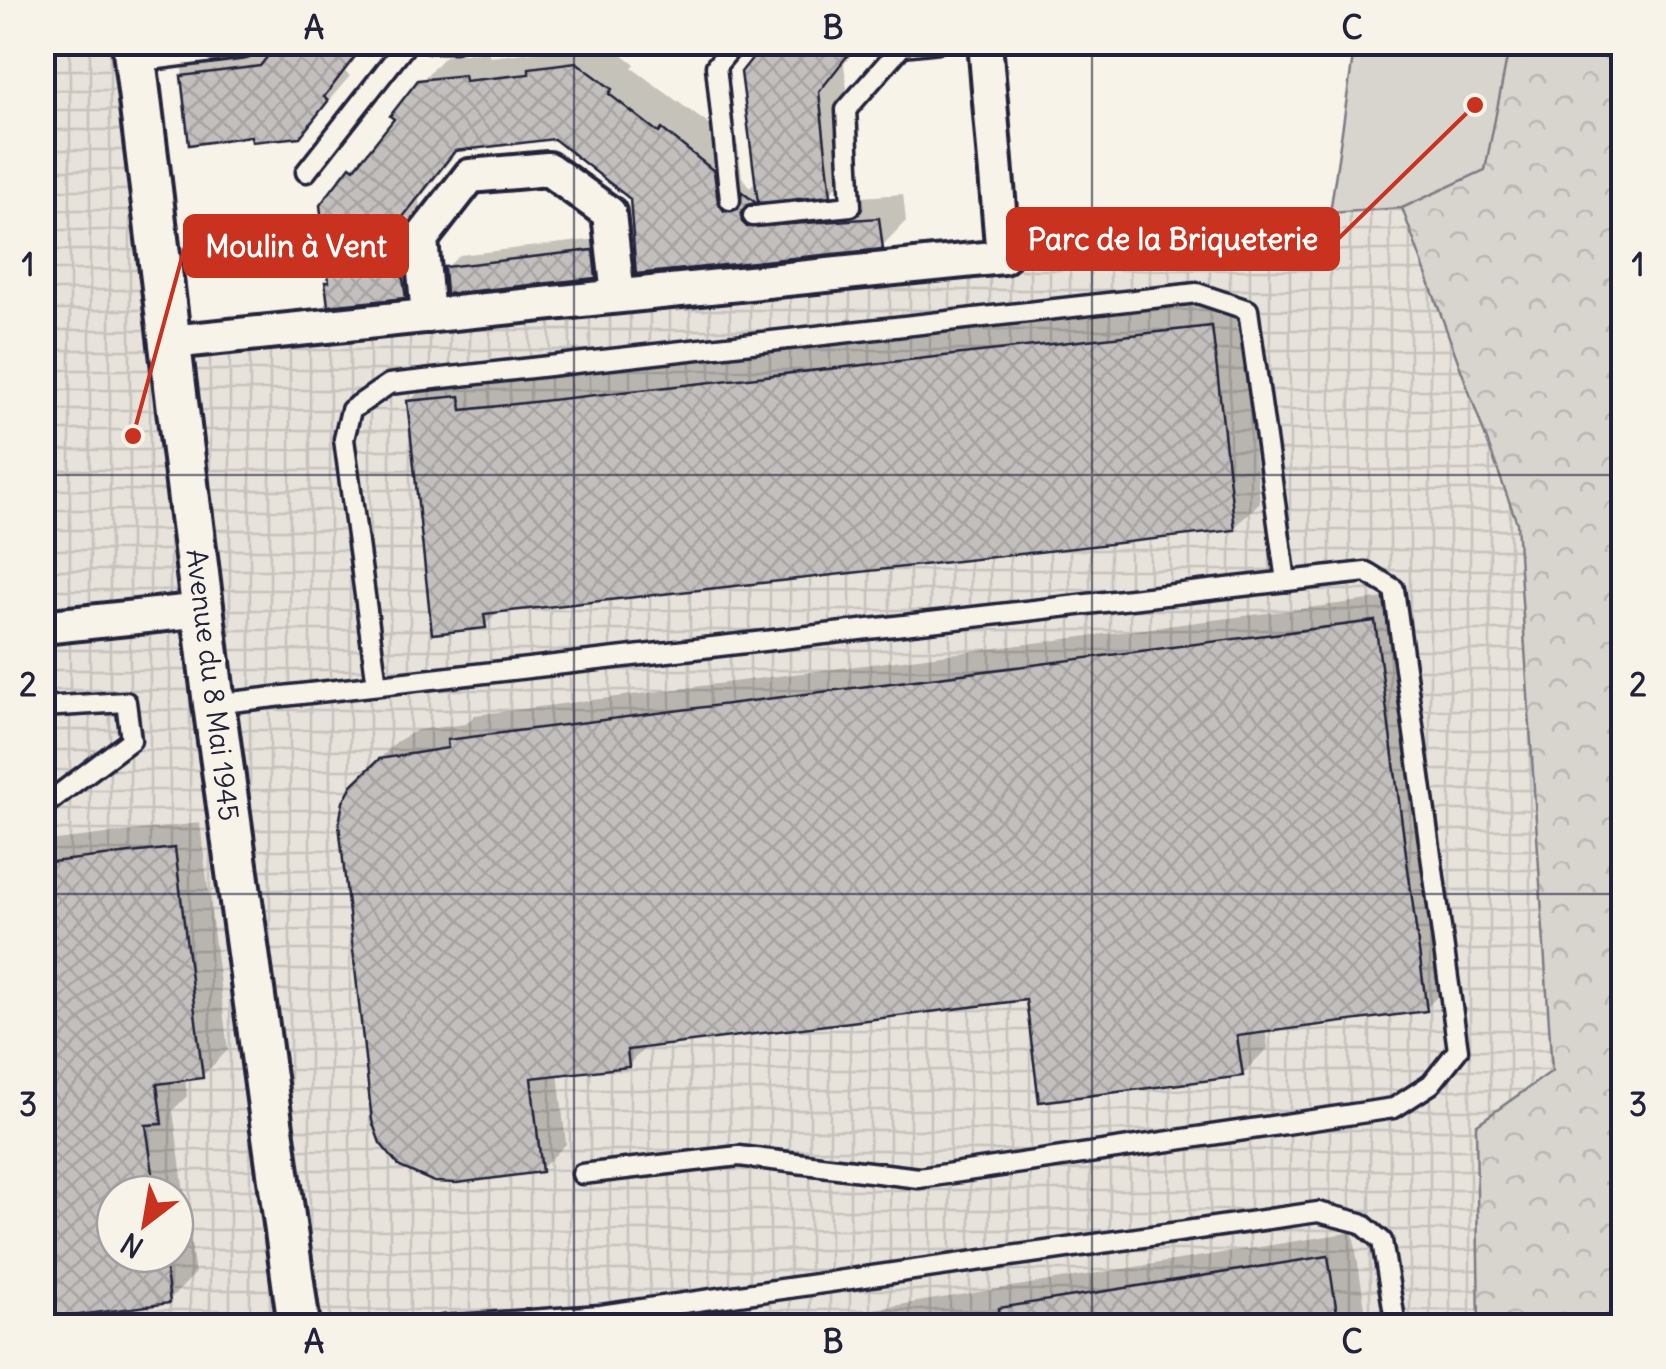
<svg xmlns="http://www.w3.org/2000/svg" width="1666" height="1369" font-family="Delius,sans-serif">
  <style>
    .industrial { fill: url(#industrial-grid); fill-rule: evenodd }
    .green { fill: #d8d5cf; stroke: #7d7c85; stroke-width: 2.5 }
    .forest { fill: url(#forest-crowns); stroke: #7d7c85; stroke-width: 2.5 }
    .shadow { fill: #0003; fill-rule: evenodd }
    .building { fill: url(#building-cross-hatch); stroke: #22223b; stroke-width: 2.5 }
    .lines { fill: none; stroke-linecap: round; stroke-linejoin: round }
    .service-casing { stroke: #22223b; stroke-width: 25 }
    .minor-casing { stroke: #22223b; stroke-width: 40 }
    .tertiary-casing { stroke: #22223b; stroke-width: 48 }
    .service { stroke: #f7f3e8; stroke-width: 18 }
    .minor { stroke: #f7f3e8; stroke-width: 32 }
    .tertiary { stroke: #f7f3e8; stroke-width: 40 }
    .grid { fill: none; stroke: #22223b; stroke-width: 2.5; stroke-opacity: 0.55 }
    .labels { text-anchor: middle; stroke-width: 8; stroke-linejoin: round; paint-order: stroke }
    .street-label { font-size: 28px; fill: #22223b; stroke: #f7f3e8 }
    .leader { fill: none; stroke: #c8321e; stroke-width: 4 }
    .callout-dot { fill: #c8321e; stroke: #f7f3e8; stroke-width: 4 }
    .callout { fill: #c8321e; stroke: #c8321e; stroke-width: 4 }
    .callout-label { font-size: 30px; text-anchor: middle; font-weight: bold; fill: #fff }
    .neatline { fill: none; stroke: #22223b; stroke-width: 4 }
    .grid-label { font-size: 32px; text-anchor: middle; font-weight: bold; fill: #22223b }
  </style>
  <defs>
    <pattern id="industrial-grid" width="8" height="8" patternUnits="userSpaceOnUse" patternTransform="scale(2.5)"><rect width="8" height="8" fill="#e7e3db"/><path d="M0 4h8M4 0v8" fill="none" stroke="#c6c2bd"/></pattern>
    <pattern id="forest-crowns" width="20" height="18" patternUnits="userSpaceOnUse" patternTransform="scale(2.5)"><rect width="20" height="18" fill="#d8d5cf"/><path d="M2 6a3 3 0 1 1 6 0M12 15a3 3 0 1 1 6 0" fill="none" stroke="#b9b7b3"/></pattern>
    <pattern id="building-cross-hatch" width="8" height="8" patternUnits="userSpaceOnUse" patternTransform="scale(2.5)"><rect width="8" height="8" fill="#c2bfbd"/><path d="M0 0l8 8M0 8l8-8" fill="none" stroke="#a6a4a3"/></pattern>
  </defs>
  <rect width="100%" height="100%" fill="#f7f3e8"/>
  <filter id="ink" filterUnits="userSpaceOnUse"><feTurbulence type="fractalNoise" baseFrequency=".01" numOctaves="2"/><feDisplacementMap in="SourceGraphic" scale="20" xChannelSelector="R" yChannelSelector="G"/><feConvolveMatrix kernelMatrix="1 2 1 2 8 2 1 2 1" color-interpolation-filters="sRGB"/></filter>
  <g filter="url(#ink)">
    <path class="industrial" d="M42 43H135L171 341 1003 257 1115 230 1402 208 1517 523 1552 1072 1476 1125 1479 1326H43ZM115 1194H175V1254H115Z"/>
    <polygon class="green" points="1355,43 1617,43 1591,167 1402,208 1330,213"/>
    <polygon class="forest" points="1510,43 1623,43 1623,1326 1479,1326 1476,1125 1552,1071 1517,523 1402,208 1485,170"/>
    <g class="shadow">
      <polygon points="234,42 369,42 345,72 350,76 299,135 253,133 191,142 182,70 206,46"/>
      <polygon points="566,42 607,42 635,64 632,68 738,146 742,177 750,188 757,180 768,42 861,42 844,64 856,167 830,193 786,198 787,202 903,194 906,221 882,246 638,272 632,198 555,137 460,148 419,200 430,271 405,295 332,280 322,205 352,167 378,143 420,82 445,56 488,51 490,57 550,50 556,44"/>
      <polygon points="605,238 608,263 595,276 446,268 460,255"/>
      <polygon points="1238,301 1260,502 1234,528 501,609 484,626 409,402 435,376 485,371 487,385"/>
      <polygon points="1400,596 1452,982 1426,1008 1265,1029 1268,1048 1242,1074 1028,998 647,1046 628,1065 558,1072 566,1144 540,1170 369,770 396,742 417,730 466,724 475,715"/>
      <path d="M200 823 228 1050 202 1076 185 1078 187 1096 173 1110 195 1274 169 1300 86 1311 88 1326H42V846L47 841ZM115 1194H175V1254H115Z"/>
      <polygon points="1353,1232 1368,1326 768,1326"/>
    </g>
    <g class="building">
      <polygon points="279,42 366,42 324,97 328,101 300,137 252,142 251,136 189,145 181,76 260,66"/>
      <polygon points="765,42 858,42 819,92 831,196 758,203 741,72"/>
      <polygon points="576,62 612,89 609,94 659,133 662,129 714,171 718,202 724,211 738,209 742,192 756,203 747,205 741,212 742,222 747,227 879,218 883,249 636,274 630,199 554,139 455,151 395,227 406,298 328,306 325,282 329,282 320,205 350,166 354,169 394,119 390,116 418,80 464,75 465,81 529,74 529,68"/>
      <polygon points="593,250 596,278 446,294 444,267"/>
      <polygon points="1212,326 1235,530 484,614 486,628 432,634 407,401 460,396 462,410"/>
      <polygon points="1375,621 1427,1011 1237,1036 1243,1076 1039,1102 1026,1000 627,1050 629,1067 531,1078 542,1172 457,1183 434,1182 400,1167 380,1143 372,1121 339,824 343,802 352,785 379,759 448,748 447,740"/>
      <polygon points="175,848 203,1078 157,1084 162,1124 146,1125 156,1194 115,1194 115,1254 164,1254 170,1303 42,1320 42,863"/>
      <polygon points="1328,1256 1339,1326 1000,1326 999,1308"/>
    </g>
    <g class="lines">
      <g class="service-casing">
        <g id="service">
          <polyline points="429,42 455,42"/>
          <polyline points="135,62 244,48 248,42"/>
          <polyline points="306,172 408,42"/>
          <polyline points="730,200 716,66 736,42"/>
          <polyline points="753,216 851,206 846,110 902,46 939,42"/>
          <polyline points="377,685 344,439 351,410 389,384 1197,293 1248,310 1286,581"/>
          <polyline points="214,704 1366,572 1394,589 1458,1050 1431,1084 1394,1108 919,1178 739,1156 582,1174"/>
          <polyline points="42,707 126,702 131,740 42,807"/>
          <polyline points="443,1326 600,1315 1318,1212 1361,1223 1382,1241 1396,1326"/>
        </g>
      </g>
      <g class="minor-casing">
        <g id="minor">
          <polyline points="428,316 421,239 470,176 548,169 609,213 618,296"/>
          <polyline points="171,342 1003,257 985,42"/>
          <polyline points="42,627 203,610"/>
        </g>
      </g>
      <g class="tertiary-casing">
        <polyline id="tertiary" points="133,42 214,704 299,1326"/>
      </g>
      <use href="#service" class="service"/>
      <use href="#minor" class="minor"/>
      <use href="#tertiary" class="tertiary"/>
    </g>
  </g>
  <path class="grid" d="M574 42V1326M1092 42V1326M42 475H1624M42 894H1624"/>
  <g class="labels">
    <g class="street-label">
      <text transform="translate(213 685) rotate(83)" y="10">Avenue du 8 Mai 1945</text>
    </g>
  </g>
  <path class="leader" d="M1475 105L1338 239M133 436L185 246"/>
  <g class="callout-dot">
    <circle cx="1475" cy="105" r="10"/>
    <circle cx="133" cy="436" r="10"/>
  </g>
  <g class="callout">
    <rect x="1008" y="209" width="330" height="60" rx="10"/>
    <rect x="185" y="216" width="222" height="60" rx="10"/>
  </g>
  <g class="callout-label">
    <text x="1173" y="250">Parc de la Briqueterie</text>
    <text x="296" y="257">Moulin à Vent</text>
  </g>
  <rect width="1666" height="1369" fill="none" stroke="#f7f3e8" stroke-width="110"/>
  <g transform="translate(145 1224) rotate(211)"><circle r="48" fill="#f7f3e8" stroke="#a29fa3" stroke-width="2.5"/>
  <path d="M0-8L18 38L0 25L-18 38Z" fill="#c8321e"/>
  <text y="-15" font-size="28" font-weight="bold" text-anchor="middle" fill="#22223b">N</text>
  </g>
  <rect x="55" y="55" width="1556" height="1259" class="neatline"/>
  <g class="grid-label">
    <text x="314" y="39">A</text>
    <text x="833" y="39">B</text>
    <text x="1352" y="39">C</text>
    <text x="28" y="276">1</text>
    <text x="1638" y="276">1</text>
    <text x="28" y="696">2</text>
    <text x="1638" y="696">2</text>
    <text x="28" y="1116">3</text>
    <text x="1638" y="1116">3</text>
    <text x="314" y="1353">A</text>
    <text x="833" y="1353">B</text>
    <text x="1352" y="1353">C</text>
  </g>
</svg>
